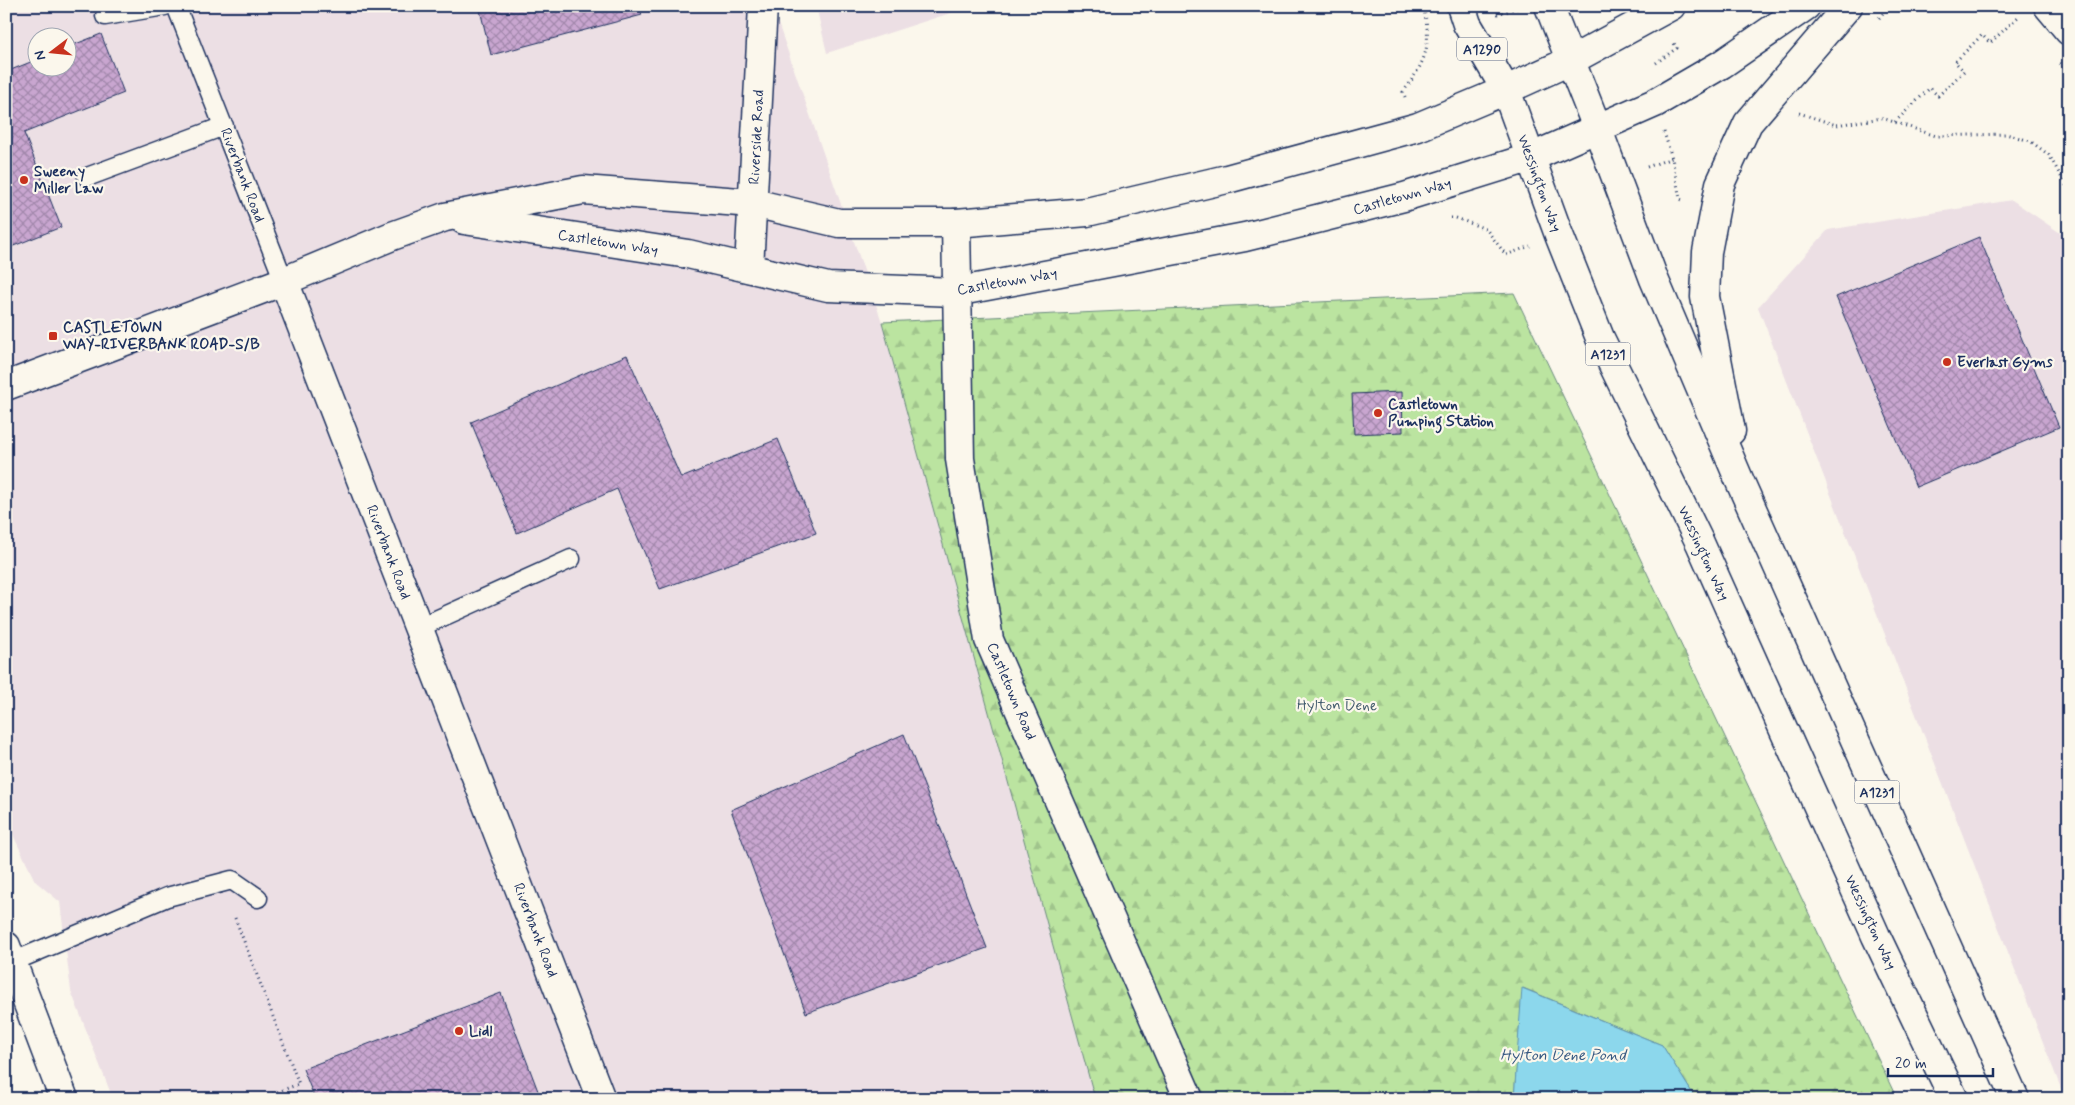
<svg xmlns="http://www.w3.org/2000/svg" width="2075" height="1105" font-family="Mynerve,sans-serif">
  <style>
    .built { fill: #ecdfe4; fill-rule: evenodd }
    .forest { fill: url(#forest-firs); stroke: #6b8a7f }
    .water { fill: #8cd7ec; stroke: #5f94b3 }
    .building { fill: url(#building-cross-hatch); stroke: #1b2f5e }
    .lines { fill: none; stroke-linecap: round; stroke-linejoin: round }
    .lane-casing { stroke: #1b2f5e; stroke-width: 21 }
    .street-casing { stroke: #1b2f5e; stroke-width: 31 }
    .secondary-casing { stroke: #1b2f5e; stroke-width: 31 }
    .primary-casing { stroke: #1b2f5e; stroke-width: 31 }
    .highway-casing { stroke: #1b2f5e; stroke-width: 31 }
    .path { stroke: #1b2f5e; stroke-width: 3; stroke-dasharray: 1 4; stroke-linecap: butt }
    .lane { stroke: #fbf7ec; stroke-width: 18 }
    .street { stroke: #fbf7ec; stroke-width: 28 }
    .secondary { stroke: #fbf7ec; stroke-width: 28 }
    .primary { stroke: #fbf7ec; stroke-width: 28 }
    .highway { stroke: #fbf7ec; stroke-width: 28 }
    .poi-dot { fill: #c8321e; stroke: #fbf7ec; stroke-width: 2 }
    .labels { text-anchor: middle; stroke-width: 4.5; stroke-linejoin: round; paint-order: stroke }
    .shield { fill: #fbf7ec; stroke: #5e6b89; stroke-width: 1 }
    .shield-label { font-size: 14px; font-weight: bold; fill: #1b2f5e }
    .street-label { font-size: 15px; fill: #1b2f5e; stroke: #fbf7ec }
    .poi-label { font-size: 15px; font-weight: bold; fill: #1b2f5e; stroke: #fbf7ec; text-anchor: start }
    .park-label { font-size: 15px; fill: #435c6e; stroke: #fbf7ec }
    .water-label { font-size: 16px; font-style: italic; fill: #375982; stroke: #fbf7ec }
  </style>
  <defs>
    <pattern id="forest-firs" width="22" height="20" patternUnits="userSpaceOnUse" patternTransform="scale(1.25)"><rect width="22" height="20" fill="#bbe4a0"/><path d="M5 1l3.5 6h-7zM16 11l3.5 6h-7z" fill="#a0c48c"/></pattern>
    <pattern id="building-cross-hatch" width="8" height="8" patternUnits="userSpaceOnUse" patternTransform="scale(1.25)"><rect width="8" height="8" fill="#c9a6d0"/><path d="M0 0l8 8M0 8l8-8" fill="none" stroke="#a288ac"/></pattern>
  </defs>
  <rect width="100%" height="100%" fill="#fbf7ec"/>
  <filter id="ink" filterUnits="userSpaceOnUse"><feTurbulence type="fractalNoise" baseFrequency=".02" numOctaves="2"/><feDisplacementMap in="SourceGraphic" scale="10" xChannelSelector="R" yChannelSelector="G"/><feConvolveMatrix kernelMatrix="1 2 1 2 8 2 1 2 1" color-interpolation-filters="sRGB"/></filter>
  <g filter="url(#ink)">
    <g class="built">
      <path d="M6 6H772L882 322 1095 1099H113L71 991 60 902 35 881 6 820ZM38 38H68V68H38Z"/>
      <polygon points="816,6 972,6 827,53"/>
      <polygon points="2012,200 2069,239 2069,1099 2065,1099 1758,307 1828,230"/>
    </g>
    <polygon class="forest" points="1514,293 1897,1099 1696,1099 1662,1045 1523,988 1514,1099 1095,1099 882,322"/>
    <polygon class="water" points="1522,988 1662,1045 1696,1099 1514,1099"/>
    <g class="building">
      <polygon points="479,6 639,6 642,15 491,55"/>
      <polygon points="873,6 890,6 874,11"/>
      <polygon points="101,34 124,93 24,133 61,227 6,249 6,72 38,59 38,68 68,68 68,47"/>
      <polygon points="1979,237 2059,427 1916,487 1836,297"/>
      <polygon points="627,355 681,478 778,439 816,533 660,589 617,489 517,533 471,422"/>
      <polygon points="1402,392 1403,432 1354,434 1352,394"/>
      <polygon points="904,734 987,948 806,1013 731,810"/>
      <polygon points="501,993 541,1099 315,1099 303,1069"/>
    </g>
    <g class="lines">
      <g class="lane-casing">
        <g id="lane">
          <polyline points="176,6 284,281"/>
          <polyline points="105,16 165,6"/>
          <polyline points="87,177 224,126"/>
          <polyline points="418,628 571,559"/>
          <polyline points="12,962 167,897 232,880 258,898"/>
        </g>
      </g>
      <g class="street-casing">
        <g id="street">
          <polyline points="2048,6 2069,31"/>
          <polyline points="749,268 763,6"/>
          <polyline points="284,281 601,1099"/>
        </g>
      </g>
      <g class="secondary-casing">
        <g id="secondary">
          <polyline points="464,220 688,254 828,287 955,292 1245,237 1404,197 1532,157"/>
          <polyline points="956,223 960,459 989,640 1189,1099"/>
          <polyline points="6,386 284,281 392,236 445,217 583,190 753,203 839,223 956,223 1087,212 1227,179 1418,127 1506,90"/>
          <polyline points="6,946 64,1099"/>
        </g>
      </g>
      <g class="primary-casing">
        <g id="primary">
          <polyline points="1461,6 1467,24 1506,90"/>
          <polyline points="1549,6 1598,130"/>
        </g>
      </g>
      <g class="highway-casing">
        <g id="highway">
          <polyline points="1671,6 1572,60 1506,90 1559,235 1600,338 1700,543 1876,936 1954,1099"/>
          <polyline points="1598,130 1654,279 1741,484 2015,1099"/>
          <polyline points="1532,157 1655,103 1722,64 1806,6"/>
          <polyline points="1731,431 1705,297 1707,252 1720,184 1748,123 1848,6"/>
        </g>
      </g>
      <g class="path">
        <polyline points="1497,14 1518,8"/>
        <polyline points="1879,18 1889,6"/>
        <polyline points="1656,63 1677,48 1673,42"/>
        <polyline points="2060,63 2069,74"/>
        <path d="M1405 97 1403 92C1426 61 1433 46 1423 6"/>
        <polyline points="1799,113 1836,125 1882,118 1936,136 2006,134 2030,141 2049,155 2069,191"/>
        <polyline points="1895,122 1930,88 1938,96 1964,71 1955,62 1982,35 1990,43 2018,17"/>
        <polyline points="1664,132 1672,158 1680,199 1685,201"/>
        <polyline points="1647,167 1672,158"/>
        <polyline points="1451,218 1456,218 1486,229 1506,255 1530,246"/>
        <polyline points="235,918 299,1084 258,1099"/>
        <polyline points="11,1099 23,1094"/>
      </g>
      <use href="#lane" class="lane"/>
      <use href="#street" class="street"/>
      <use href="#secondary" class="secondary"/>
      <use href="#primary" class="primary"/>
      <use href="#highway" class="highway"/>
    </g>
  </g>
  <g class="poi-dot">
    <circle cx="24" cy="180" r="5"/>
    <rect x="48" y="331" width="10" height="10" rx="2.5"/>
    <circle cx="1947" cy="362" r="5"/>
    <circle cx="1378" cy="413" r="5"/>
    <circle cx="459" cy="1031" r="5"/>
  </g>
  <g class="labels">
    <g class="shield">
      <rect x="1457" y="37.5" width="50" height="23" rx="4"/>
      <rect x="1585.5" y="342.5" width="45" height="23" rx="4"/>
      <rect x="1854.5" y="780.5" width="45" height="23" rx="4"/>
    </g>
    <g class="shield-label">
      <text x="1482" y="54">A1290</text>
      <text x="1608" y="359">A1231</text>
      <text x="1877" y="797">A1231</text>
    </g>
    <g class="street-label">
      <text transform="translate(756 137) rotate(-87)" y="5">Riverside Road</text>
      <text transform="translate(243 175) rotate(69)" y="5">Riverbank Road</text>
      <text transform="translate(1540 183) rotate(70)" y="5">Wessington Way</text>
      <text transform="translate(1402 196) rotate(-16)" y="5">Castletown Way</text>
      <text transform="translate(608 242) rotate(9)" y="5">Castletown Way</text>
      <text transform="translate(1007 281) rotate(-10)" y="5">Castletown Way</text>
      <text transform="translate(389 552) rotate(69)" y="5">Riverbank Road</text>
      <text transform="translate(1704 553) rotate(65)" y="5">Wessington Way</text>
      <text transform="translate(1012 691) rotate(67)" y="5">Castletown Road</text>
      <text transform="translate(1871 922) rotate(65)" y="5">Wessington Way</text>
      <text transform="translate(536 930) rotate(69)" y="5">Riverbank Road</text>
    </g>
    <g class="poi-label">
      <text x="34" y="176">Sweeny<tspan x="34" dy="17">Miller Law</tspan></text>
      <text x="63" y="332">CASTLETOWN<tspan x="63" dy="17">WAY-RIVERBANK ROAD-S/B</tspan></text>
      <text x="1957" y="367">Everlast Gyms</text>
      <text x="1388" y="409">Castletown<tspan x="1388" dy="17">Pumping Station</tspan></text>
      <text x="469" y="1036">Lidl</text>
    </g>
    <g class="park-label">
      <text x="1337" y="710">Hylton Dene</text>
    </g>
    <g class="water-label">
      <text x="1563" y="1060">Hylton Dene Pond</text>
    </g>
  </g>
  <rect width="2075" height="1105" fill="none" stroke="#fbf7ec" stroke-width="25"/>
  <rect x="12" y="12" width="2050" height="1080" fill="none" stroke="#1b2f5e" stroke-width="2" filter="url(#ink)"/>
  <g transform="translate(52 52) rotate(254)"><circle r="24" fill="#fbf7ec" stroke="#a1a7b3"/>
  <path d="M0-4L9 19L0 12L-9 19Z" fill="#c8321e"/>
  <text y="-8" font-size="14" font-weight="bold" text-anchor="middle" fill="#1b2f5e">N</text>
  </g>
  <path d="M1888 1068v8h105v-8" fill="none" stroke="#1b2f5e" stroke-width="2.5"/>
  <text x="1895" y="1068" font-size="15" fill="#1b2f5e" stroke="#fbf7ec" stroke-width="4" paint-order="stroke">20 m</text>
</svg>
